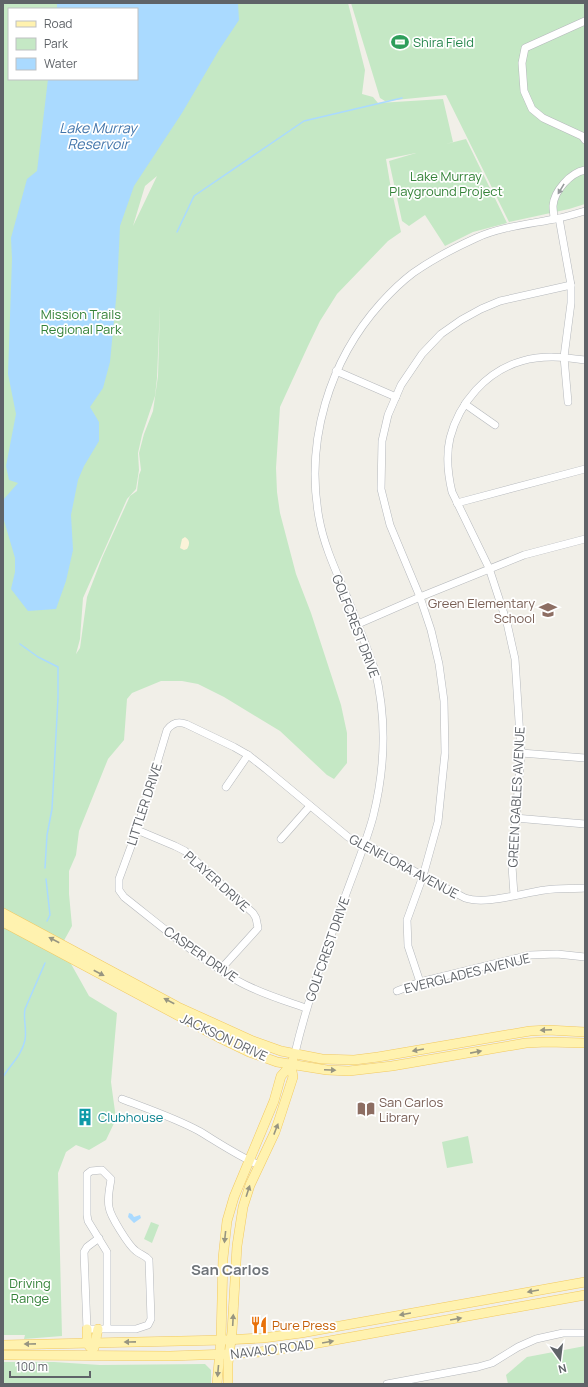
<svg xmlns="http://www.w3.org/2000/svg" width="588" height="1387" font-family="Manrope,sans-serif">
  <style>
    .green { fill: #c5e8c5; fill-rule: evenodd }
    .sand { fill: #fbf3d9 }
    .water { fill: #aadaff }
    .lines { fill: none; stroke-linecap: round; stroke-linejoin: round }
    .stream { stroke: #aadaff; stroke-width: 1.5 }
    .minor-casing { stroke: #b5b8bc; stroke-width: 8 }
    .major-casing { stroke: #f2c960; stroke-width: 10 }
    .minor { stroke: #fff; stroke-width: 7 }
    .major { stroke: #fff2af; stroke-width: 9 }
    .oneway { fill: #979a9d }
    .oneway2 { fill: #979581 }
    .labels { text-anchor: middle; stroke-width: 3.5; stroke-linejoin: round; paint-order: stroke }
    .leisure-label { font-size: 13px; fill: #27864d; stroke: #fff; text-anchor: start }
    .park-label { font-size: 13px; fill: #348238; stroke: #fff }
    .education-label { font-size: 13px; fill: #785e54; stroke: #fff; text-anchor: end }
    .street-label { font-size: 13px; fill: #5f6368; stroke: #fff }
    .culture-label { font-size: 13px; fill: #0d838f; stroke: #fff; text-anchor: start }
    .food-label { font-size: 13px; fill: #c56008; stroke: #fff; text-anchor: start }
    .water-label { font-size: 14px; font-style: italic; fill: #4174aa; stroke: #fff }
    .quarter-label { font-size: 15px; font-weight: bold; fill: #70757a; stroke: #fff }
  </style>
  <rect width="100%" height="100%" fill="#f1efe8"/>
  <g class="green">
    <path d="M3 3H348L365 70 362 94 373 97 378 103 443 99 453 142 446 144 466 139 507 223 473 232 445 246 425 215 409 226 402 221 389 161 416 153 386 159 390 183 401 232 388 241 337 294 320 321 308 346 280 407 276 468 277 492 280 513 296 574 311 613 341 705 347 733V763L334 779 327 775 280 731 224 697 198 684 182 681H161L132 693 127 699 124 740 108 759 79 831 76 855 69 871V894L72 926 61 946 89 996 117 1013 111 1082 116 1119 106 1140 89 1150 76 1145 66 1152 58 1173 62 1336 24 1339 25 1335H3ZM9 9H137V79H9ZM157 176 133 226 145 186ZM160 305 158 376 153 411 144 434 139 453 141 470 139 475 137 491 130 496 102 558 87 597 80 648 76 654 80 639 83 598 127 499 136 489 139 470 138 453 142 435 155 396 157 378Z"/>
    <polygon points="351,3 585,3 585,204 569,209 509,222 446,95 385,101 380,98"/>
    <polygon points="468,1136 473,1163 447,1168 442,1142"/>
    <polygon points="151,1222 159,1225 152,1243 144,1239"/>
    <polygon points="585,1346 585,1384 508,1384 506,1375 527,1357"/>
    <polygon points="3,1362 54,1362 100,1365 205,1364 211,1370 211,1384 3,1384"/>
  </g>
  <path class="sand" d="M185 537C190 540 190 544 187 549L184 550 180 548 182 539Z"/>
  <g class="water">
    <polygon points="57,3 238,3 239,20 219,50 182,113 134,186 120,226 117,289 110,362 103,388 90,407 99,422 99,441 84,466 78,480 71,515 73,550 66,581 56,609 28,611 11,589 15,572 15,558 3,517 3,500 18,483 9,480 6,466 16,414 8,374 12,259 11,238 27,179 37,171 48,79 137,79 137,9 57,9"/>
    <polygon points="129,1213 132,1214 134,1217 140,1215 141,1218 134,1223 128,1217"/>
  </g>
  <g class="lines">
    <g class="stream">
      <polyline points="177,232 194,196 304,121 402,98"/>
      <polyline points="20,644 38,657 58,667 58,698 52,809 47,835 45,868"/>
      <polyline points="46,879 50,915 47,921"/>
      <path d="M3 1077C10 1065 22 1055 25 1040 27 1029 23 1019 25 1009L45 963"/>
    </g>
    <g class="minor-casing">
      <g id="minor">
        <polyline points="585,21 525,48 522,63 524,91 532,109 543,118 582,136 585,140"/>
        <polyline points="559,218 571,285 571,303 564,357 568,402"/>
        <path d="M554 219C554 215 553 210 553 206 554 191 570 173 585 170"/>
        <polyline points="336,371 396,397"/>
        <polyline points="465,404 495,425"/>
        <polyline points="457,503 585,469"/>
        <polyline points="358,624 420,597 524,555 585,539"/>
        <polyline points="521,753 585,758"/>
        <polyline points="226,787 248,755"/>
        <polyline points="515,818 585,824"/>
        <polyline points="137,830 175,846 185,851 253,913 256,918 258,928 220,970"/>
        <polyline points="281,839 310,806"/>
        <path d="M514 895 512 866 521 753 515 659 507 623 489 568 452 492C448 475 446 455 450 438 459 403 486 371 522 361 543 355 563 357 585 360"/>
        <polyline points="420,982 408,946 407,920 423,876 438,822 445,753 444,701 439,664 431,630 420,597 390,525 381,489 382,441 388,415 401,385 422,354 441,334 461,320 481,309 500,301 571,285"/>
        <polyline points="397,991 420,982 530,955 557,954 585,957"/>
        <path d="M306 1008C283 1000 259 993 238 981 197 957 161 926 124 897L119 890V879L137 830 167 730C172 723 178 721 186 724L234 747 248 755 266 769 348 837 356 841 364 843 423 876 465 898C486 905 522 893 545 890 558 888 572 889 585 888"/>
        <path d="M295 1053C308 998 327 947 346 894 355 869 366 843 373 817 385 769 387 719 375 670 366 646 357 621 347 597 336 571 324 546 319 518 305 441 329 361 381 303 391 292 401 282 413 273 433 259 454 248 476 238 500 227 529 224 555 219 565 217 575 214 585 211"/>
        <path d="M122 1099C148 1109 175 1118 199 1131 219 1143 238 1156 259 1165"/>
        <path d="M99 1238 87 1247 84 1252 87 1329H136L148 1325 151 1319 149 1260C145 1255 141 1255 136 1251 129 1246 110 1216 109 1207 107 1198 110 1187 111 1179L102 1170 91 1171 87 1174V1215L88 1221 107 1252V1329"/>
        <polyline points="387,1384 478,1367 492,1363 518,1347 536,1339 563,1333 585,1333"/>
      </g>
    </g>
    <g class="major-casing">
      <g id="major">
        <polyline points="3,913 178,1007 253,1041 281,1051 322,1059 354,1060 378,1057 530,1031 548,1030 585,1032"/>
        <polyline points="3,922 222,1039 249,1052 277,1062 327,1070 349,1071 392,1066 526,1043 547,1042 585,1043"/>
        <polyline points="87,1329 87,1343 90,1347"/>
        <polyline points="3,1345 225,1340 263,1338 301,1333 585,1282"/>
        <polyline points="94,1348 98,1329"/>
        <polyline points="3,1355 170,1356 229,1354 260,1352 307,1345 585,1295"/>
        <polyline points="217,1384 221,1340 223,1258 227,1221 234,1197 274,1101 281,1076 291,1065"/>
        <polyline points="228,1384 228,1363 232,1332 237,1246 243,1207 250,1185 275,1132 280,1117 293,1077 291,1065 293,1060"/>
      </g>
    </g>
    <use href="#minor" class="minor"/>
    <use href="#major" class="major"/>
  </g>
  <defs><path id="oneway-solid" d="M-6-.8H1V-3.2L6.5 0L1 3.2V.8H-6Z"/></defs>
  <use class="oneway" href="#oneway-solid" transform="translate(561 189) rotate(121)"/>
  <g class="oneway2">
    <use href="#oneway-solid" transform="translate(54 940) rotate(-152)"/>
    <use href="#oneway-solid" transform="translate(99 973) rotate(28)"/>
    <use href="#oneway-solid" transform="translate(169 1001) rotate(-152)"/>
    <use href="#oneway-solid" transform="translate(546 1030) rotate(178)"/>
    <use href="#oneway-solid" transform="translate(418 1050) rotate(170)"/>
    <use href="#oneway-solid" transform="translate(476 1052) rotate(-11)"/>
    <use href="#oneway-solid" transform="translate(330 1070) rotate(3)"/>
    <use href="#oneway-solid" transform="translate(276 1129) rotate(-69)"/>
    <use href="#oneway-solid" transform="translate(248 1191) rotate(-72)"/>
    <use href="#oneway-solid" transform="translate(225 1237) rotate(96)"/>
    <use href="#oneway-solid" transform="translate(533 1291) rotate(170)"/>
    <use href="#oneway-solid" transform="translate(405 1314) rotate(170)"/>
    <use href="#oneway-solid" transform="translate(456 1319) rotate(-10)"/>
    <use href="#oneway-solid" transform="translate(233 1320) rotate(-87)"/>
    <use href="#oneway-solid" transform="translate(130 1342) rotate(179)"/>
    <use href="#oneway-solid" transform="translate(328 1342) rotate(-10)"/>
    <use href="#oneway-solid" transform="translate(30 1344) rotate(179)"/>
    <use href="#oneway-solid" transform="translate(218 1371) rotate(95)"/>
  </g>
  <defs>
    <g id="stadium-bare" transform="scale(1.38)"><path d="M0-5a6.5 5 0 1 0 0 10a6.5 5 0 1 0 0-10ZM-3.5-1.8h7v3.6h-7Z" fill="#2e9e5b" stroke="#fff" stroke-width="2.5" paint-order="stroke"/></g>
    <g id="school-bare" transform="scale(1.38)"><path d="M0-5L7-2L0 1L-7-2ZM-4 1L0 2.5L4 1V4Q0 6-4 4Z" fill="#8d6e63" stroke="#fff" stroke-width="2.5" paint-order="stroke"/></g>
    <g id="library-bare" transform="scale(1.38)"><path d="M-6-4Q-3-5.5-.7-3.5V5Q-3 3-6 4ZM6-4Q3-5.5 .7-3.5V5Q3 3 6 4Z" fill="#8d6e63" stroke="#fff" stroke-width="2.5" paint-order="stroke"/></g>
    <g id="building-bare" transform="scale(1.38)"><path d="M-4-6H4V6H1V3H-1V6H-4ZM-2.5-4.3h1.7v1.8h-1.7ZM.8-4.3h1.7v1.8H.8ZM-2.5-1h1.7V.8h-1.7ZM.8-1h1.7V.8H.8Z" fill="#0f9aa8" stroke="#fff" stroke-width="2.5" paint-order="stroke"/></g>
    <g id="restaurant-bare" transform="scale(1.38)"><path d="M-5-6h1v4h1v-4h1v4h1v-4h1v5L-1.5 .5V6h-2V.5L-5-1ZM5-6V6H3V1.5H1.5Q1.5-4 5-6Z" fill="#e8710a" stroke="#fff" stroke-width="2.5" paint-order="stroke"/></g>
  </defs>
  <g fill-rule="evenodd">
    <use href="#stadium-bare" x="400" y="42"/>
    <use href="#school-bare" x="548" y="610"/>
    <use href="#library-bare" x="366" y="1109"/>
    <use href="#building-bare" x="85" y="1117"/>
    <use href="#restaurant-bare" x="259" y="1325"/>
  </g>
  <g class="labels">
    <g class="leisure-label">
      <text x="413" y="47">Shira Field</text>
    </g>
    <g class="park-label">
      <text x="446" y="181">Lake Murray<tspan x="446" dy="15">Playground Project</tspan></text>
      <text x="81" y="319">Mission Trails<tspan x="81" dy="15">Regional Park</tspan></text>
      <text x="30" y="1288">Driving<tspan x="30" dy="15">Range</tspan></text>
    </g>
    <g class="education-label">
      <text x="535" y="608">Green Elementary<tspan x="535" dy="15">School</tspan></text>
      <text x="379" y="1107" text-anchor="start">San Carlos<tspan x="379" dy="15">Library</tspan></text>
    </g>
    <g class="street-label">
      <text transform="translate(356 626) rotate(69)" y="5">GOLFCREST DRIVE</text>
      <text transform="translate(516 797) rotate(-87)" y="5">GREEN GABLES AVENUE</text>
      <text transform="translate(144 804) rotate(-72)" y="5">LITTLER DRIVE</text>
      <text transform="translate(404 866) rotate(28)" y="5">GLENFLORA AVENUE</text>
      <text transform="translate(217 881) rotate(42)" y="5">PLAYER DRIVE</text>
      <text transform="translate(327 949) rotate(-71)" y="5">GOLFCREST DRIVE</text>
      <text transform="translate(201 954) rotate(35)" y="5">CASPER DRIVE</text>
      <text transform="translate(467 973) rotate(-14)" y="5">EVERGLADES AVENUE</text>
      <text transform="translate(224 1037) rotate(25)" y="5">JACKSON DRIVE</text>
      <text transform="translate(272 1349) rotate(-7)" y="5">NAVAJO ROAD</text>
    </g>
    <g class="culture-label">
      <text x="98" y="1122">Clubhouse</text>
    </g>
    <g class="food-label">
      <text x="272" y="1330">Pure Press</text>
    </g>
    <g class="water-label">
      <text x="98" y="133">Lake Murray<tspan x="98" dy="16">Reservoir</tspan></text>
    </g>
    <g class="quarter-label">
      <text x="230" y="1275">San Carlos</text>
    </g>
  </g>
  <rect width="588" height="1387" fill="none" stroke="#5f6368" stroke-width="8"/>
  <rect x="8" y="8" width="130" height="72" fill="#ffffff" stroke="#bfc1c3"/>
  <rect x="16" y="21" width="20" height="6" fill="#fff2af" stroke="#bfc1c3"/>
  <text x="44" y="28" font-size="12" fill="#5f6368">Road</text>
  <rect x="16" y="38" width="20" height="12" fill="#c5e8c5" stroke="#bfc1c3"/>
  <text x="44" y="48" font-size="12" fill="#5f6368">Park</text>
  <rect x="16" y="58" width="20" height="12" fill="#aadaff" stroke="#bfc1c3"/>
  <text x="44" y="68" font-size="12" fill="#5f6368">Water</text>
  <g transform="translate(560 1359) rotate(166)" stroke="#ffffff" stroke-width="3" paint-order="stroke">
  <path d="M0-3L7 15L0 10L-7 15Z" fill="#5f6368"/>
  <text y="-6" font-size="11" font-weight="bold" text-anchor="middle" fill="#5f6368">N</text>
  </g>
  <path d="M10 1371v6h80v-6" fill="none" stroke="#5f6368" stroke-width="2"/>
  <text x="16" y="1371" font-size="12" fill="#5f6368" stroke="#ffffff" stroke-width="3" paint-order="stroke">100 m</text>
</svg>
